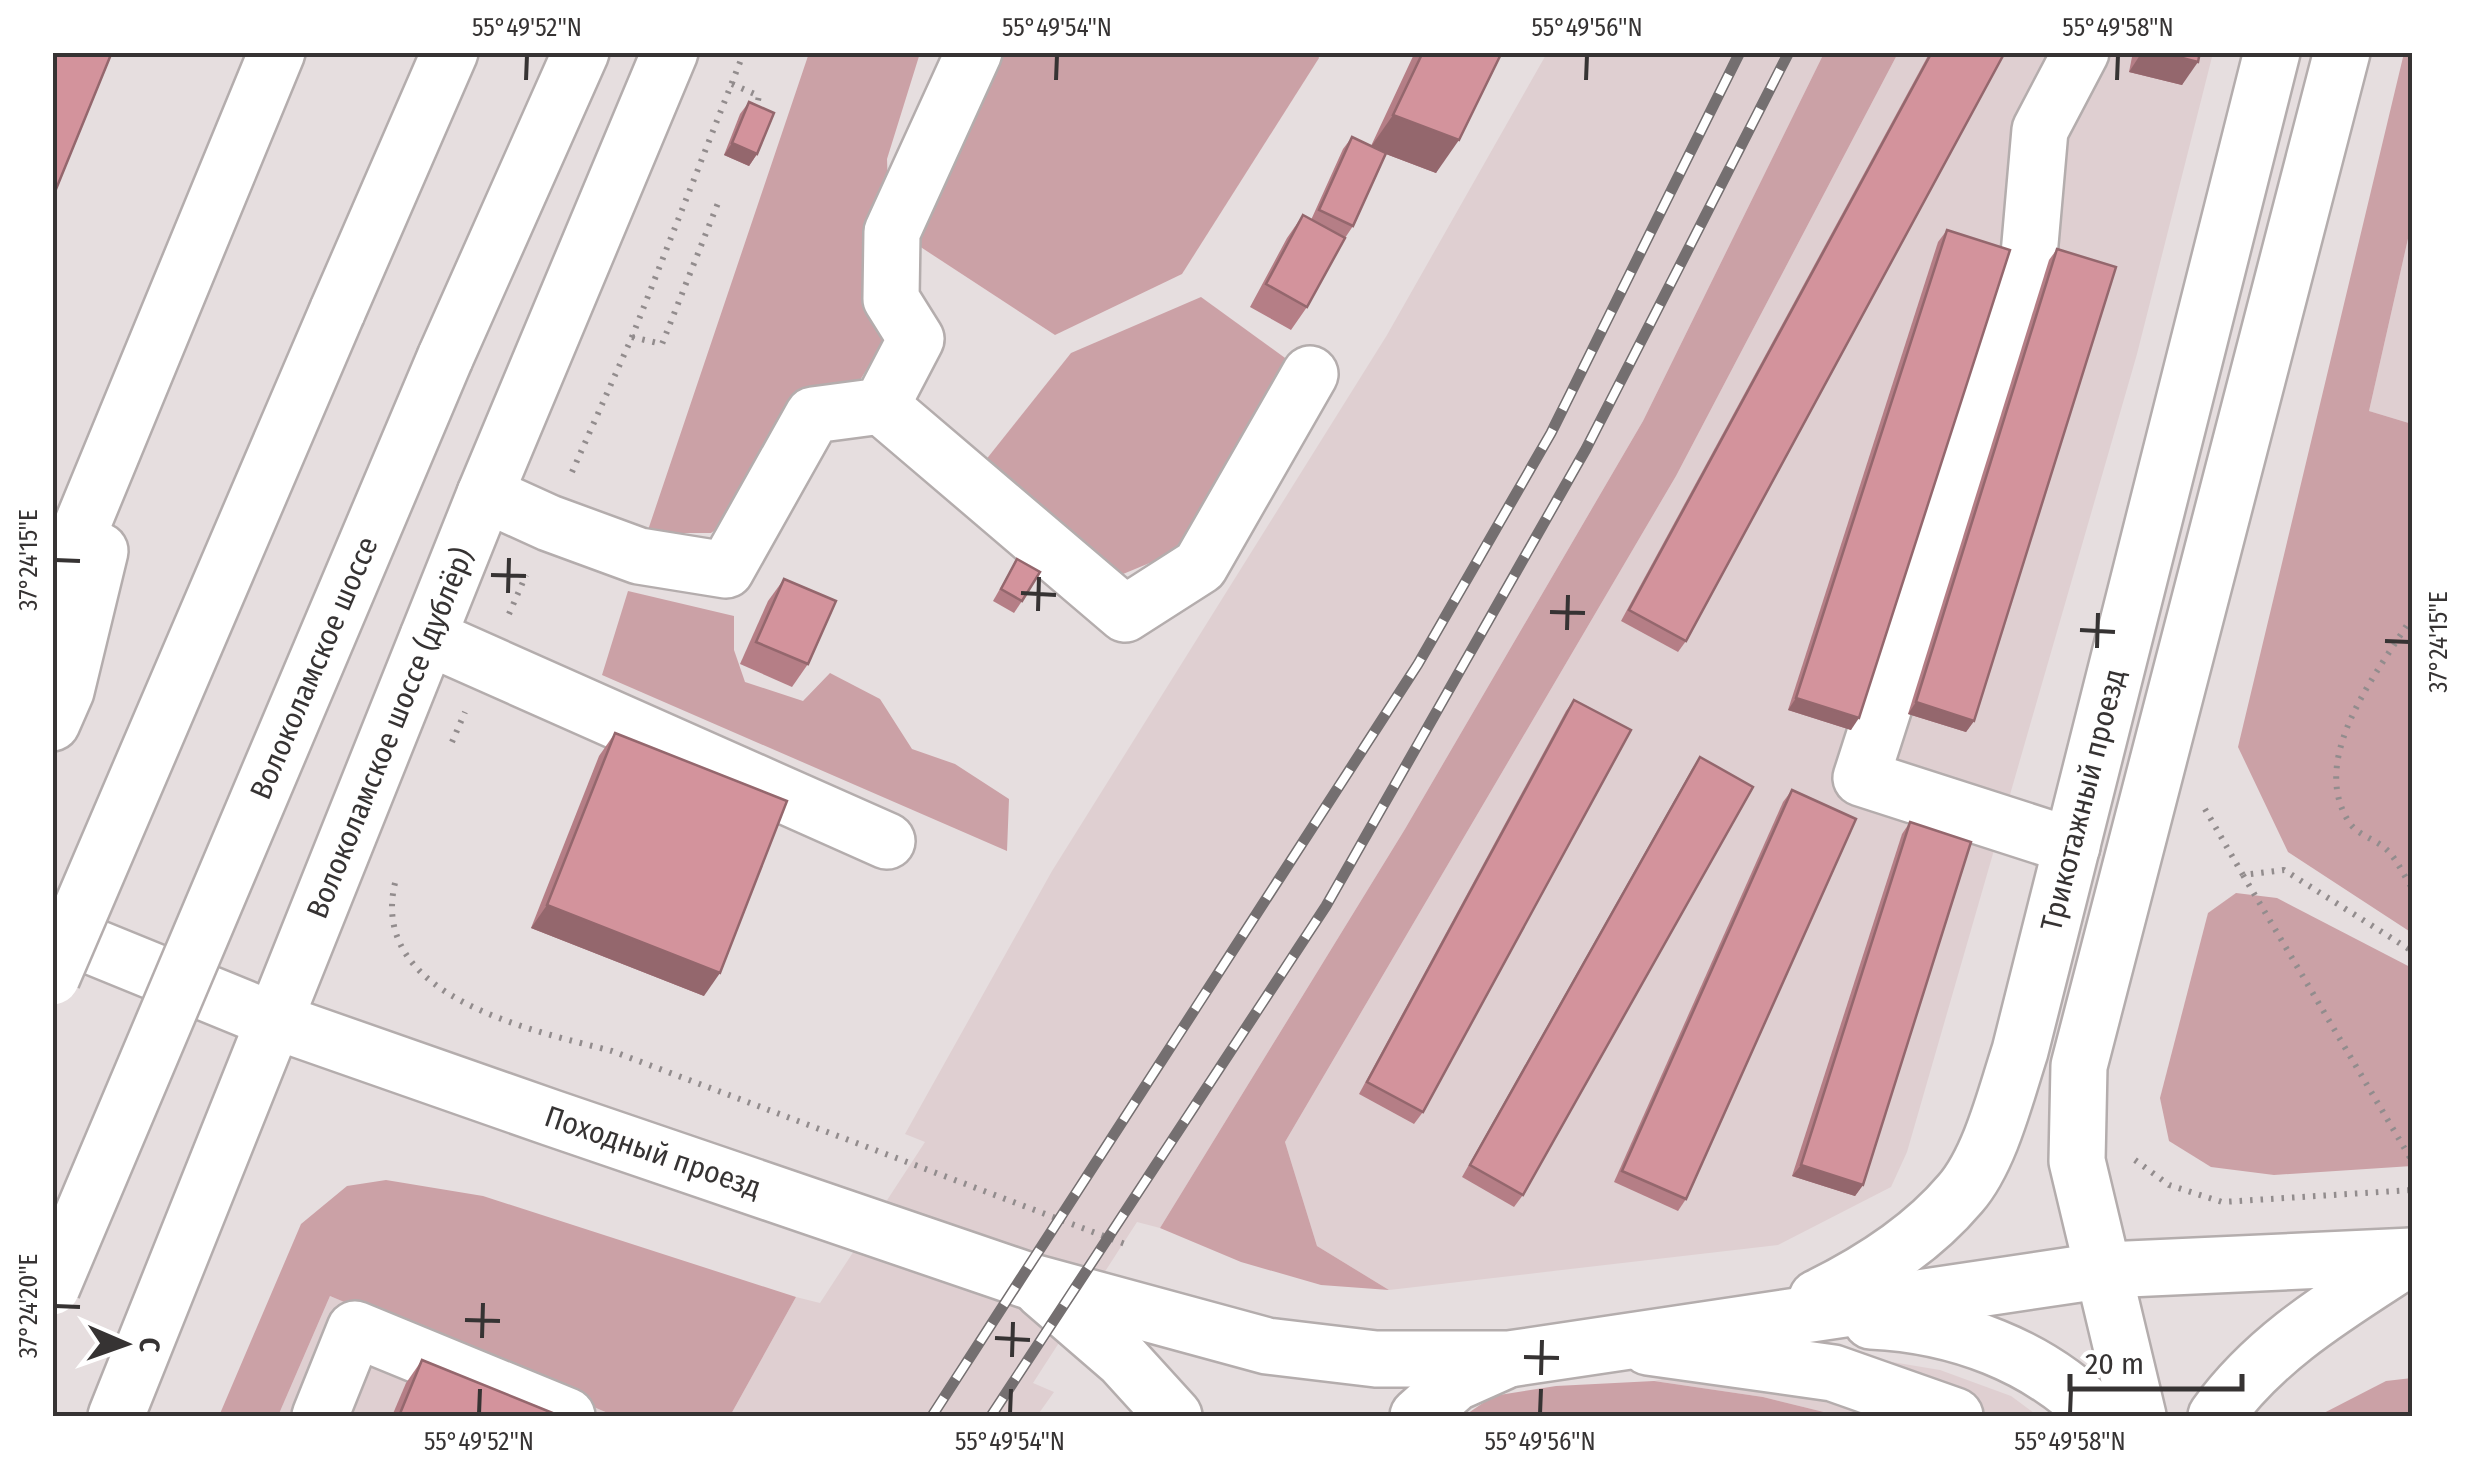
<svg xmlns="http://www.w3.org/2000/svg" width="2465" height="1469" font-family="'Fira Sans Condensed',sans-serif">
  <style>
    .built { fill: #dfcfd1 }
    .green { fill: #cba1a6 }
    .lines { fill: none; stroke-linecap: round; stroke-linejoin: round }
    .minor-casing { stroke: #b4adad; stroke-width: 60 }
    .major-casing { stroke: #b4adad; stroke-width: 60 }
    .path { stroke: #928c8d; stroke-width: 6; stroke-dasharray: 2.5 8; stroke-linecap: butt }
    .minor { stroke: #fff; stroke-width: 55 }
    .major { stroke: #fff; stroke-width: 55 }
    .rail-casing { stroke: #746f70; stroke-width: 11 }
    .rail { stroke: #fff; stroke-width: 8; stroke-dasharray: 22; stroke-linecap: butt }
    .major-bridge-casing { stroke: #b4adad; stroke-width: 60; stroke-linecap: butt }
    .major-bridge { stroke: #fff; stroke-width: 55 }
    .wall { fill: #b57e86 }
    .shaded-wall { fill: #94676d }
    .building { fill: #d3939c; stroke: #94676d; stroke-width: 2.5 }
    .ticks { fill: none; stroke: #363333; stroke-width: 4 }
    .labels { text-anchor: middle; stroke-width: 8; stroke-linejoin: round; paint-order: stroke }
    .street-label { font-size: 30px; fill: #363333; stroke: #fff }
    .neatline { fill: none; stroke: #363333; stroke-width: 4 }
    .ticks-label { font-size: 25px; text-anchor: middle; fill: #363333 }
  </style>
  <rect width="100%" height="100%" fill="#e6dedf"/>
  <g class="built">
    <polygon points="1547,53 1824,53 1643,421 1405,829 1160,1228 1137,1222 1033,1383 1054,1392 1037,1416 730,1416 796,1297 820,1303 925,1142 905,1134 1052,871 1387,335"/>
    <polygon points="1898,53 2213,53 2137,354 1907,1152 1891,1187 1778,1245 1389,1290 1317,1246 1285,1142 1676,476"/>
    <polygon points="2412,221 2412,424 2369,411"/>
    <polygon points="330,1296 615,1416 278,1416"/>
    <polygon points="1785,1349 1832,1352 1940,1370 2011,1396 2038,1416 1840,1416 1763,1397 1654,1381"/>
  </g>
  <g class="green">
    <polygon points="809,53 920,53 887,159 893,328 850,396 744,509 711,533 647,533"/>
    <polygon points="1002,53 1317,53 1319,58 1182,274 1055,335 916,244"/>
    <polygon points="1824,53 1898,53 1676,476 1285,1142 1317,1246 1389,1290 1321,1285 1241,1262 1160,1228 1405,829 1643,421"/>
    <polygon points="2404,53 2412,53 2412,221 2369,411 2412,424 2412,933 2288,852 2238,747"/>
    <polygon points="1201,297 1292,363 1181,550 1111,579 981,466 1071,353"/>
    <polygon points="628,591 734,616 734,650 745,682 803,701 830,673 880,699 912,749 955,764 1009,799 1007,851 602,675"/>
    <polygon points="2236,893 2277,898 2412,968 2412,1166 2274,1175 2211,1167 2169,1141 2160,1098 2208,913"/>
    <polygon points="386,1180 483,1196 796,1297 730,1416 615,1416 330,1296 278,1416 219,1416 301,1224 347,1186"/>
    <polygon points="2412,1378 2412,1416 2318,1416 2386,1381"/>
    <polygon points="1654,1381 1763,1397 1840,1416 1464,1416 1493,1396 1556,1386"/>
  </g>
  <g class="lines">
    <g class="minor-casing">
      <g id="minor">
        <polyline points="881,406 1125,614 1200,566 1310,374"/>
        <polyline points="485,494 549,523 639,556 726,570 813,415 881,406 916,339 891,299 892,232 974,52"/>
        <polyline points="428,637 887,841"/>
        <polyline points="2072,846 1861,778 2029,255 2040,130 2081,52"/>
        <polyline points="1648,1347 1833,1373 1955,1416"/>
        <polyline points="320,1416 355,1329 567,1416"/>
      </g>
    </g>
    <g class="major-casing">
      <g id="major">
        <polyline points="337,312 450,52"/>
        <polyline points="445,358 581,52"/>
        <polyline points="52,598 277,52"/>
        <polyline points="52,723 66,691 100,551"/>
        <polyline points="52,930 275,1021 552,1118 1032,1282 1267,1346 1376,1359 1509,1359 2106,1270 2412,1256"/>
        <polyline points="1042,1290 1123,1360 1174,1416"/>
        <path d="M1817 1298C1870 1272 1921 1240 1960 1194 1990 1160 2006 1094 2020 1051L2272 52"/>
        <path d="M1871 1321C1956 1325 2038 1355 2098 1416"/>
        <polyline points="116,1416 485,494 670,52"/>
        <polyline points="1418,1416 1455,1383 1502,1362"/>
        <polyline points="2138,1416 2077,1161 2079,1066 2342,52"/>
        <path d="M2216 1416C2267 1345 2340 1303 2412 1256"/>
      </g>
    </g>
    <g class="path">
      <polyline points="732,84 759,96 755,114"/>
      <polyline points="632,337 662,344 718,203"/>
      <polyline points="572,472 632,337 744,52"/>
      <polyline points="509,614 526,575"/>
      <path d="M2412 617C2379 671 2307 757 2349 822 2357 835 2375 839 2386 849 2397 859 2404 876 2412 888"/>
      <polyline points="452,742 465,712"/>
      <polyline points="2205,809 2243,875 2284,870 2412,951"/>
      <polyline points="2243,875 2412,1161"/>
      <path d="M395 883C368 997 531 1030 612 1051L1125 1244"/>
      <polyline points="2135,1160 2169,1185 2222,1202 2412,1190"/>
    </g>
    <use href="#minor" class="minor"/>
    <use href="#major" class="major"/>
    <g class="rail-casing">
      <g id="rail">
        <polyline points="932,1416 1418,664 1551,433 1740,52"/>
        <polyline points="991,1416 1326,906 1586,449 1789,52"/>
      </g>
    </g>
    <use href="#rail" class="rail"/>
    <g class="major-bridge-casing">
      <g id="major-bridge">
        <polyline points="52,977 337,312"/>
        <polyline points="52,1287 445,358"/>
      </g>
    </g>
    <use href="#major-bridge" class="major-bridge"/>
  </g>
  <g class="wall">
    <polygon points="1415,52 1502,52 1436,173 1386,154 1353,226 1345,238 1307,307 1291,330 1250,307 1287,238 1303,215 1311,220 1343,149 1352,137 1371,146"/>
    <polygon points="1930,52 2005,52 1686,641 1678,652 1621,621"/>
    <polygon points="2133,52 2200,52 2182,85 2129,72"/>
    <polygon points="749,102 757,154 749,166 724,155 740,114"/>
    <polygon points="1947,230 1851,730 1788,710 1938,242"/>
    <polygon points="2057,249 1974,721 1966,732 1908,714 2049,260"/>
    <polygon points="1017,559 1022,601 1014,613 993,601"/>
    <polygon points="784,579 808,664 792,687 740,664 768,601"/>
    <polygon points="1574,700 1423,1112 1414,1124 1359,1094 1566,711"/>
    <polygon points="615,733 704,996 531,928 599,756"/>
    <polygon points="1700,757 1523,1195 1514,1207 1462,1177 1692,769"/>
    <polygon points="1792,790 1686,1199 1678,1211 1614,1182 1783,802"/>
    <polygon points="1910,822 1863,1185 1855,1196 1792,1176 1902,834"/>
    <polygon points="422,1360 560,1416 392,1416 406,1383"/>
  </g>
  <g class="shaded-wall">
    <polygon points="2142,52 2159,52 2198,62 2182,85 2129,72"/>
    <polygon points="1393,115 1459,140 1436,173 1370,148"/>
    <polygon points="732,143 757,154 749,166 724,155"/>
    <polygon points="1796,698 1859,718 1851,730 1788,710"/>
    <polygon points="1916,702 1974,721 1966,732 1908,714"/>
    <polygon points="547,905 720,973 704,996 531,928"/>
    <polygon points="1801,1165 1863,1185 1855,1196 1792,1176"/>
  </g>
  <g class="building">
    <polygon points="52,52 112,52 52,199"/>
    <polygon points="1423,52 1502,52 1459,140 1393,115"/>
    <polygon points="1932,52 2005,52 1686,641 1629,610"/>
    <polygon points="2159,52 2200,52 2198,62"/>
    <polygon points="749,102 774,113 757,154 732,143"/>
    <polygon points="1352,137 1386,153 1353,226 1319,210"/>
    <polygon points="1303,215 1345,238 1307,307 1266,284"/>
    <polygon points="1947,230 2010,250 1859,718 1796,698"/>
    <polygon points="2057,249 2116,267 1974,721 1916,702"/>
    <polygon points="1017,559 1040,572 1022,601 1001,589"/>
    <polygon points="784,579 836,601 808,664 756,642"/>
    <polygon points="1574,700 1631,730 1423,1112 1367,1082"/>
    <polygon points="615,733 787,801 720,973 547,905"/>
    <polygon points="1700,757 1753,787 1523,1195 1470,1165"/>
    <polygon points="1792,790 1856,819 1686,1199 1622,1171"/>
    <polygon points="1910,822 1971,842 1863,1185 1801,1165"/>
    <polygon points="422,1360 560,1416 399,1416"/>
  </g>
  <path class="ticks" d="M526 80 527 55M1056 80 1057 55M1586 80 1587 55M2117 80 2118 55M55 560 80 561M491 575 526 576M508 593 509 558M1021 593 1056 595M1038 611 1039 577M1550 612 1585 613M1567 630 1568 595M2080 630 2115 632M2385 641 2410 642M2097 648 2098 613M55 1306 80 1307M465 1320 500 1321M482 1338 483 1303M995 1338 1030 1340M1012 1357 1013 1322M1524 1357 1559 1358M1541 1375 1542 1340M479 1414 480 1389M1010 1414 1011 1389M1540 1414 1541 1389M2070 1414 2071 1389"/>
  <g class="labels">
    <g class="street-label">
      <text transform="translate(314 668) rotate(-67)" y="10">Волоколамское шоссе</text>
      <text transform="translate(390 733) rotate(-68)" y="10">Волоколамское шоссе (дублёр)</text>
      <text transform="translate(2083 800) rotate(-76)" y="10">Трикотажный проезд</text>
      <text transform="translate(653 1152) rotate(19)" y="10">Походный проезд</text>
    </g>
  </g>
  <rect width="2465" height="1469" fill="none" stroke="#ffffff" stroke-width="110"/>
  <g transform="translate(125 1344) rotate(92)" stroke="#ffffff" stroke-width="8" paint-order="stroke">
  <path d="M0-8L18 38L0 25L-18 38Z" fill="#363333"/>
  <text y="-15" font-size="28" font-weight="bold" text-anchor="middle" fill="#363333">С</text>
  </g>
  <path d="M2070 1374v15h172v-15" fill="none" stroke="#363333" stroke-width="5"/>
  <text x="2085" y="1374" font-size="30" fill="#363333" stroke="#ffffff" stroke-width="8" paint-order="stroke">20 m</text>
  <rect x="55" y="55" width="2355" height="1359" class="neatline"/>
  <g class="ticks-label">
    <text x="527" y="36">55°49'52"N</text>
    <text x="1057" y="36">55°49'54"N</text>
    <text x="1587" y="36">55°49'56"N</text>
    <text x="2118" y="36">55°49'58"N</text>
    <text transform="translate(28 560) rotate(-90)" y="9">37°24'15"E</text>
    <text transform="translate(2438 642) rotate(-90)" y="9">37°24'15"E</text>
    <text transform="translate(28 1306) rotate(-90)" y="9">37°24'20"E</text>
    <text x="479" y="1450">55°49'52"N</text>
    <text x="1010" y="1450">55°49'54"N</text>
    <text x="1540" y="1450">55°49'56"N</text>
    <text x="2070" y="1450">55°49'58"N</text>
  </g>
</svg>
